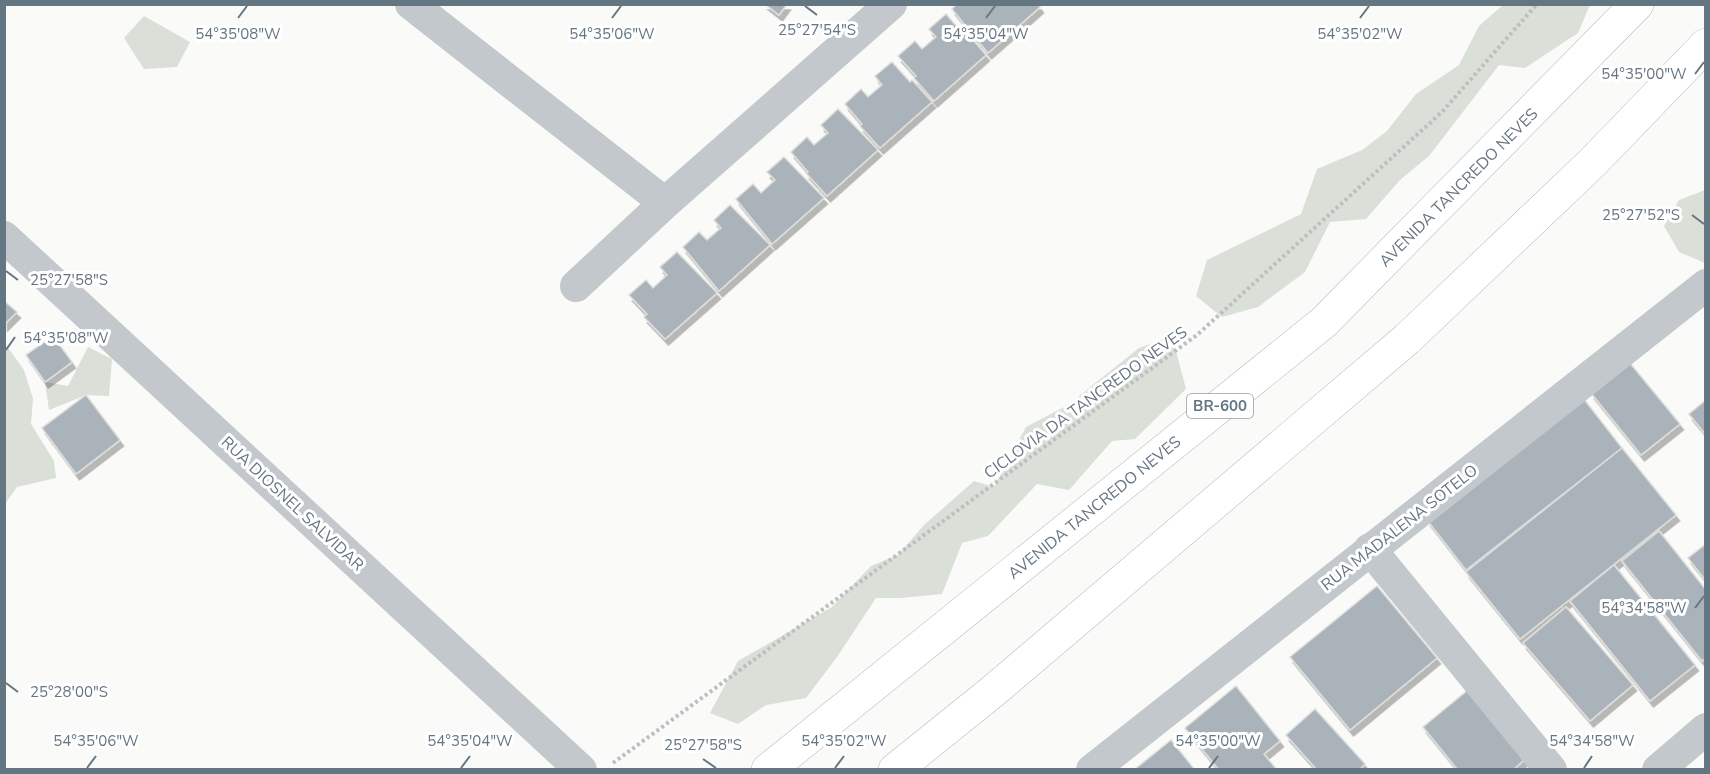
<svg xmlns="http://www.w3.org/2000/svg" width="1710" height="774" font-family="'Nunito Sans',sans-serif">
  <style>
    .green { fill: #dadfd7 }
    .building { fill: #aab3b9; stroke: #dcdcda; stroke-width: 1.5; filter: url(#shadow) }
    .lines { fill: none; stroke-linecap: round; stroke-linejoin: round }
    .primary-casing { stroke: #b5babe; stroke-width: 34 }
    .path { stroke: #bbbfc2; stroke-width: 4; stroke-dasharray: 3 3; stroke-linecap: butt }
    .street { stroke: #c3c8cc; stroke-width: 32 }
    .primary { stroke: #fff; stroke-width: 33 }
    .ticks { fill: none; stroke: #657683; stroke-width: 2 }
    .labels { text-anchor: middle; stroke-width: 6; stroke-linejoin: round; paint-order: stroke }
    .shield { fill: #fff; stroke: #939fa8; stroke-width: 1.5 }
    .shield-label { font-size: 15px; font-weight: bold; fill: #657683 }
    .street-label { font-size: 16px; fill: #657683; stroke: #fff }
    .ticks-label { font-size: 15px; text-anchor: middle; fill: #657683; stroke: #fff; stroke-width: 6; stroke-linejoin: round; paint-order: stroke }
  </style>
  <defs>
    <filter id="shadow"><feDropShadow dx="3.5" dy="6" stdDeviation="0" flood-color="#0004"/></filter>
  </defs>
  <rect width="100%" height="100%" fill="#fafaf8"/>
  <g class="green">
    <polygon points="1503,5 1590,5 1578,33 1525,68 1499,65 1429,156 1400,180 1366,219 1330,222 1305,272 1258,307 1222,317 1196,296 1207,260 1301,214 1317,169 1362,150 1387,131 1416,94 1459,65 1479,26"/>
    <polygon points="144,16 190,42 177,67 144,69 124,38"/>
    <polygon points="1705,190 1705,263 1679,252 1664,226 1679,200"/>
    <polygon points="1172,336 1186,389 1135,439 1112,441 1069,490 1037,484 988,536 962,543 942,594 900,598 876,598 837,657 806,698 766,705 738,724 710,713 738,661 832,607 871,566 898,555 924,525 974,481 994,487 1026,427 1068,405 1139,348"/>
    <polygon points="6,345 24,370 33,399 31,424 54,461 56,478 17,487 5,504 4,348"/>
    <polygon points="88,347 112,359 109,396 86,395 49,410 45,382 68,386"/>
  </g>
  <g class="building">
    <polygon points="765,4 787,4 779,15"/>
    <polygon points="957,4 1038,4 1040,7 988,53 952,9"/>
    <polygon points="946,14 963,34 966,32 986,55 934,101 914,78 916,76 898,56 915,41 922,49 936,37 929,29"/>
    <polygon points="892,62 910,82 912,80 932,102 880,148 860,126 862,124 845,104 861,89 868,97 882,85 875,76"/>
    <polygon points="838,109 878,150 827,196 806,173 808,172 791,152 807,137 814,145 828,133 821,125"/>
    <polygon points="784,157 824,198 772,244 736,199 753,184 761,193 775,180 767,172"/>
    <polygon points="730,205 770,245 719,291 683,247 699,232 707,240 721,228 714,220"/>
    <polygon points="677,252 717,293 665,339 644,317 647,314 629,295 646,280 653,288 667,275 660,267"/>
    <polygon points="4,301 17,312 4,325"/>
    <polygon points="53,336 72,362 45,382 26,355"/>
    <polygon points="1629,362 1680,424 1641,455 1591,393"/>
    <polygon points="86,395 120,440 76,474 42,428"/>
    <polygon points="1583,398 1622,448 1466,570 1427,520"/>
    <polygon points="1706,400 1706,435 1689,414"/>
    <polygon points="1622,448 1676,515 1520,639 1466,572"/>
    <polygon points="1659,531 1706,590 1706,658 1702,661 1622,561"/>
    <polygon points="1706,544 1706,581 1688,558"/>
    <polygon points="1614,565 1695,665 1650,701 1570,601"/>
    <polygon points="1377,586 1437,658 1350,730 1290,657"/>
    <polygon points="1566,607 1633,685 1590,721 1523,643"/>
    <polygon points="1236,686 1280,741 1264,754 1277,770 1219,770 1185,728"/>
    <polygon points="1468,690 1525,759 1513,770 1458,770 1423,727"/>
    <polygon points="1315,709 1365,764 1359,770 1317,770 1286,735"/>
    <polygon points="1171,740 1195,770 1134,770"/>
  </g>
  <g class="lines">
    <g class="primary-casing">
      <g id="primary">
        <polyline points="768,770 1324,322 1637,4"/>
        <polyline points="895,770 992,692 1407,339 1593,162 1706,45"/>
      </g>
    </g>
    <polyline class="path" points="613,763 1197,335 1442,112 1537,4"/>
    <g class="street">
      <polyline points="411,4 665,203"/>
      <polyline points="4,237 581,770"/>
      <polyline points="576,286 665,203 891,4"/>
      <polyline points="1370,549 1551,770"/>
      <polyline points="1092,770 1706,285"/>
      <polyline points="1658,770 1706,729"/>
    </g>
    <use href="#primary" class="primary"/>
  </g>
  <path class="ticks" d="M805 6 817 15M238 18 247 6M612 18 621 6M986 18 995 6M1360 18 1369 6M1695 74 1704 62M1692 215 1704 224M6 271 18 280M6 350 15 337M1695 608 1704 596M6 683 18 692M703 759 716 768M87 768 96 756M461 768 470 756M835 768 844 756M1209 768 1218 756M1584 768 1592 756"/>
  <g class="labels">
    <rect class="shield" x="1187" y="394" width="66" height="24" rx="4.5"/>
    <g class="shield-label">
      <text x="1220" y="411">BR-600</text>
    </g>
    <g class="street-label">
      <text transform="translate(1458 187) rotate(-45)" y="6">AVENIDA TANCREDO NEVES</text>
      <text transform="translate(1085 402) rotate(-36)" y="6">CICLOVIA DA TANCREDO NEVES</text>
      <text transform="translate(293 503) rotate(43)" y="6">RUA DIOSNEL SALVIDAR</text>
      <text transform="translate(1094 507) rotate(-39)" y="6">AVENIDA TANCREDO NEVES</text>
      <text transform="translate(1399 527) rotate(-38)" y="6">RUA MADALENA SOTELO</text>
    </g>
  </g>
  <g class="ticks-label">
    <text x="817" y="35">25°27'54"S</text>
    <text x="238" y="39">54°35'08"W</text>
    <text x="612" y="39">54°35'06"W</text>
    <text x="986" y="39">54°35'04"W</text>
    <text x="1360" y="39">54°35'02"W</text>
    <text x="1644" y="79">54°35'00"W</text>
    <text x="1641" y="220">25°27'52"S</text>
    <text x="69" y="285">25°27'58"S</text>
    <text x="66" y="343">54°35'08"W</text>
    <text x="1644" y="613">54°34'58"W</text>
    <text x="69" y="697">25°28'00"S</text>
    <text x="96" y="746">54°35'06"W</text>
    <text x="470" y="746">54°35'04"W</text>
    <text x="844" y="746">54°35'02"W</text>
    <text x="1218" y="746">54°35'00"W</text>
    <text x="1592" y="746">54°34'58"W</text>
    <text x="703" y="750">25°27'58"S</text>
  </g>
  <rect width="1710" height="774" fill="none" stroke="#657683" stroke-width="12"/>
</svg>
